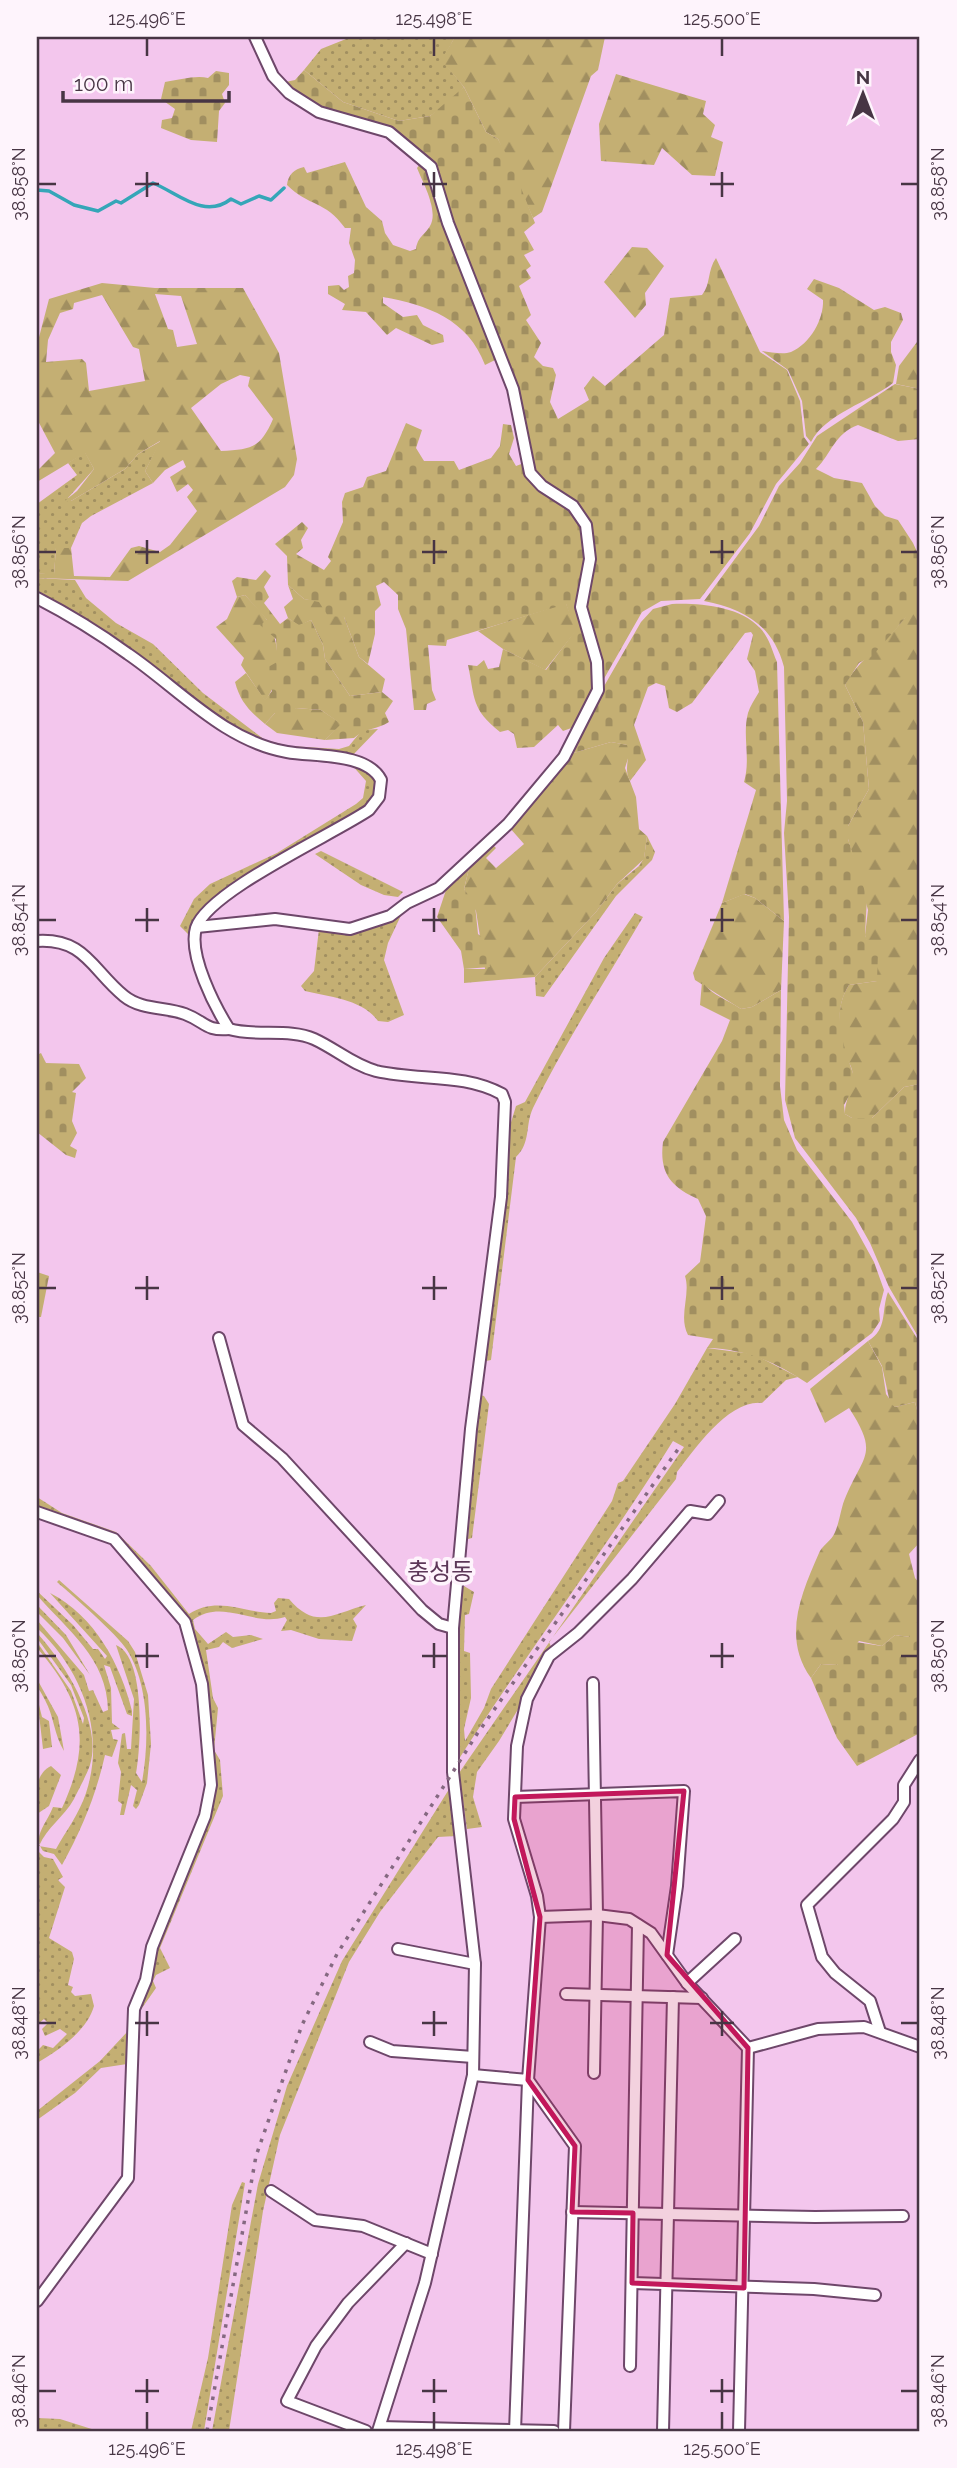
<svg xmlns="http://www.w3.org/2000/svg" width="957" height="2468" font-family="Raleway,'Noto Sans KR',sans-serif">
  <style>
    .grass { fill: url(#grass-dots) }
    .forest { fill: url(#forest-firs); fill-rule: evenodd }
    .cemetery { fill: url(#cemetery-stones) }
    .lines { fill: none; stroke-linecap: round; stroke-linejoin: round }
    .stream { stroke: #35a6b8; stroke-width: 3.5 }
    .minor-casing { stroke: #6e476a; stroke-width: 14 }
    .minor { stroke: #fff; stroke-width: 10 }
    .rail { stroke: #856981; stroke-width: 3.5; stroke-dasharray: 3.5 7; stroke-linecap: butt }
    .marked { fill: #c2185b; fill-opacity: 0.2; stroke: #c2185b; stroke-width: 5; stroke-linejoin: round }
    .ticks { fill: none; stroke: #473544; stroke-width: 2.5 }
    .labels { text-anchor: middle; stroke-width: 7; stroke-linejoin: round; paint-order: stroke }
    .quarter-label { font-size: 24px; fill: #5c3758; stroke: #fef4fc }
    .neatline { fill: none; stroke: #473544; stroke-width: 2.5 }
    .ticks-label { font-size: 18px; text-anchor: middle; fill: #473544 }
  </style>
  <defs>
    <pattern id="grass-dots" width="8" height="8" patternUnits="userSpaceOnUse" patternTransform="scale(1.75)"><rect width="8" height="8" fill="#c4af73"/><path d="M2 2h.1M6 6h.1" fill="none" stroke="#a18f60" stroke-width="1.8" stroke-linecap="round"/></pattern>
    <pattern id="forest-firs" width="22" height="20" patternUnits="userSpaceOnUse" patternTransform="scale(1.75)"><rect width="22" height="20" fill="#c4af73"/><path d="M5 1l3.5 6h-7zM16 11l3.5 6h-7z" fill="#a18f60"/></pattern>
    <pattern id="cemetery-stones" width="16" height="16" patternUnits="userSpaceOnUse" patternTransform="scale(1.75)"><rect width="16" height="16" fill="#c4af73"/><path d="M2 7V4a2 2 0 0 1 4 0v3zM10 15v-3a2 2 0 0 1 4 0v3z" fill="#a18f60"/></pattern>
  </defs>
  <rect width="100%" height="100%" fill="#f3c6ed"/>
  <g class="grass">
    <polygon points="351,37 455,37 442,60 464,87 453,100 430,116 399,121 343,102 304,70 321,49"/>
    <polygon points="161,441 145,471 153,483 91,516 82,523 71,548 56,548 54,575 37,573 37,504 77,475 68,463 85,452 94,469 68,498 71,501 125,469 138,454"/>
    <polygon points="37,578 75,580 86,598 116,623 153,644 203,693 265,740 289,746 339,749 349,746 362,730 378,729 350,758 285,750 239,732 37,595"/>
    <polygon points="351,764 367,768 375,779 375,792 366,807 208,906 191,937 180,926 194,899 210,884 277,853 356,804 363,798 366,781"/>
    <polygon points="647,836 655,852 652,860 616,896 544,997 536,996 535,977 596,912 617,884 639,866 644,858"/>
    <polygon points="321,851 403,892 398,897 384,895 361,885 315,854"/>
    <path d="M404 909 388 943 384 960 404 1015 388 1022 378 1021C362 999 330 997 305 991L301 986 314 971 319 929 344 931Z"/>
    <path d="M635 913 643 917C606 980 565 1042 533 1108 525 1125 531 1143 516 1157L491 1360 486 1361 508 1132 516 1106 525 1102 604 958Z"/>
    <path d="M707 1348 753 1354 798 1377 786 1380 762 1403C728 1400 695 1449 677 1472L676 1479 549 1642 553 1651 499 1741 477 1772 473 1797 482 1827 467 1829 459 1773 684 1447 673 1441C605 1551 526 1653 457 1762L459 1583 474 1592 469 1614 465 1615 464 1651 470 1653 471 1698 464 1729 465 1741 484 1708 491 1689 612 1501 618 1483 623 1481 675 1404Z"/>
    <polygon points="480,1395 484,1396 489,1404 472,1538 468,1539"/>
    <path d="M37 1497 62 1513 116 1532 151 1566 189 1614C217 1596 242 1612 271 1613L276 1611 274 1603 278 1598 289 1599C316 1631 334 1613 366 1605L353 1619 357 1626 352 1641 319 1639 291 1630 281 1631 287 1620 285 1617C253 1627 223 1598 193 1620L195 1629 208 1644 226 1632 233 1637 251 1635 263 1639 232 1648 223 1642 219 1647 206 1650 213 1698 218 1708 214 1750 220 1760 223 1796 160 1948 170 1968 156 1975 153 1981 156 1988 135 2018 156 1948 210 1806 195 1644 121 1542 37 1509Z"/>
    <path d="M59 1580 128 1641 135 1652 148 1695 151 1744 147 1783 139 1805 136 1809 133 1806 137 1790 131 1785 124 1815H120L122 1804 118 1801 121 1772 118 1763 122 1734 125 1733 127 1749H131L134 1699 116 1645C146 1656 141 1747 136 1773L142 1782C149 1743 150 1686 127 1650 117 1634 73 1596 57 1582Z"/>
    <path d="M37 1591 73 1625 93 1649H98L105 1659 107 1656 50 1593C95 1616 121 1665 132 1711V1716L127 1714 110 1667 104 1665 111 1688 112 1723 120 1729 111 1730 113 1739 118 1740 112 1757 105 1755C96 1795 82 1829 62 1865L54 1854 43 1851C32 1836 46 1825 53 1807L62 1808C92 1743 84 1702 37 1648V1642L71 1691 83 1724 84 1718 71 1685 37 1638V1633C64 1662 103 1723 90 1765 88 1772 78 1791 74 1799 64 1817 47 1827 39 1846L56 1849C66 1831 79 1814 86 1793 106 1732 82 1670 37 1628V1620L84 1675 89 1691 93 1690 103 1712 108 1710C107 1658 68 1631 37 1595Z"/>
    <polygon points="37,1605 66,1635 90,1675 63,1638 37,1612"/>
    <path d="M37 1679 58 1717 64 1751C54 1735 54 1716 45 1700 41 1692 37 1688 37 1679Z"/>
    <polygon points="37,1697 42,1717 49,1721 52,1747 43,1749"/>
    <path d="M51 1766 61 1775 49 1806 37 1814C37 1797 33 1775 51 1766Z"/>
    <polygon points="451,1786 456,1836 438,1837 380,1912 349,1962 280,2135 263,2211 229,2431 212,2431 258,2184 287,2086 342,1961"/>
    <path d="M37 1850 44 1857 53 1859 63 1877 58 1880 65 1887 49 1938 72 1952 74 1959 68 1985 73 1987 71 1992 75 1996 91 1994 94 2006C87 2031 58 2051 37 2063V2051L43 2045 53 2048 67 2034 60 2029 45 2036 42 2029 48 2023 44 2019 37 2025Z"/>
    <polygon points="128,2031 127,2064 101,2068 75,2093 37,2120 37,2111 100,2061"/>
    <polygon points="242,2182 245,2183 204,2431 191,2431 208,2358 232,2205"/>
    <polygon points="37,2418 60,2419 98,2431 37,2431"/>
  </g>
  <g class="forest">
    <polygon points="455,37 605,37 598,70 591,76 542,212 533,218 498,139 486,132 464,87 441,60"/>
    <polygon points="616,74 706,101 703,114 715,125 711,137 723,142 715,176 692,175 662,148 654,165 601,161 599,124"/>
    <polygon points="632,247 647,248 664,266 645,293 646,305 635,318 604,282"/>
    <path d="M102 283 155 288H243L279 353 297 459 294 475 285 487 128 581 37 578V573L54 574 56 548H71L74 576 110 577 131 548 139 546 160 552 170 545 197 511 187 497 193 490 188 484 177 492 170 477 186 467 183 460 165 470 153 483 145 471 160 441 138 454 125 469 71 501 62 503 77 491 94 469 85 453 37 482V471L55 453 37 419V345L49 299ZM155 294 181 296 197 344 177 347 173 330 168 329ZM102 295 133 347 139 349 145 381 89 391 86 363 82 359 46 362 48 340 60 313 73 309 74 303ZM240 375 250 377 248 386 273 419C260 449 251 449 221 451L191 408 221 384Z"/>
    <polygon points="920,338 920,389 896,384 899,366"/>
    <path d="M920 572V1084L904 1087 872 1118H852L845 1114C844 1099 856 1087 852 1070 851 1065 847 1060 845 1055 837 1032 836 1005 849 985L877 981 865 935 868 910 848 839V826L869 789 863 722 845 685C868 643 919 629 920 572Z"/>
    <polygon points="288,585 304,599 319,601 344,617 359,657 385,679 382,692 350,696 325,659 323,645 311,620 299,626 288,618 284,607 293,599"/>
    <path d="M245 595C252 603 261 611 267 620 281 643 282 680 265 701L241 665 244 658 216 627 227 619 237 597Z"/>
    <polygon points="566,603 576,631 545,670 503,649 478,631"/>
    <polygon points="296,708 321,710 342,724 325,740 277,733 265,724 275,713"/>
    <polygon points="611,742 628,745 630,752 625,768 636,797 639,829 647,836 644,859 617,884 596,912 535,977 464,983 464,969 485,969 476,911 464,889 471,860 491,843 496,848 486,858 496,868 524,844 509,827 570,754"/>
    <polygon points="744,894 755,898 784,921 781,990 752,1007 741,1009 695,980 693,973 722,903"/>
    <path d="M868 1341 882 1367 886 1394 895 1407 915 1402 920 1422V1542L909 1554 915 1578 920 1584V1621L910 1637 895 1635 882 1646 859 1641 837 1665 821 1664 811 1678C782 1638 801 1594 819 1553 822 1546 829 1542 833 1536 840 1524 840 1509 846 1496 864 1454 879 1454 849 1408L825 1423 810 1389Z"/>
  </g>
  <g class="cemetery">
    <path d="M304 70 343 102 399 121 430 116 464 87 486 132 498 139 511 163 535 223 524 232 534 250 524 255 531 266 526 270 531 278 519 286 531 315 526 320 541 343 534 357 543 366 553 368 556 375 550 402 558 419 589 400 584 388 593 376 605 386 664 335 670 298 702 295C711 284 707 271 716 258L760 352 787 370 800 401 804 437 809 444 776 484 750 533 700 599 661 601 642 612 601 684 585 618 588 525 536 479 520 412 433 166 390 130 320 110 281 83 295 80Z"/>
    <path d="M216 71 229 73V85L222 94 225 103 219 111 217 142 191 140 161 128 162 120 172 118 175 109 161 99 165 82C178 80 196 75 208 78Z"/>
    <path d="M423 160 499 358 485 365C468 319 427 305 383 297V303L403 317 417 315 423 325 443 335 444 342 432 345 396 328 387 335 366 312 342 310 345 304 328 294V286L339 285 344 290 349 287 348 276 354 273 355 260 349 243 351 228H345C325 200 309 207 287 185 288 175 294 169 304 167L307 173 345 162 366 207 382 221 385 233 393 245 410 251 416 249C418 236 424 236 430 226 439 211 423 183 417 168Z"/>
    <path d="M814 279 839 288 874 310 885 307 901 313 903 320 891 342V352L896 365 893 383C869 402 825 414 811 442L806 436 802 401 788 370 762 351C771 352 783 355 791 352 810 344 824 319 823 300L807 289Z"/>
    <path d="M895 384 920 389V439L898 441 858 425C834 434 832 453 816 469L834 478 862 483 875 506 885 516 898 520 913 543 919 556 920 591 911 611 896 629 872 656 859 663 845 685 863 722 869 789 848 826V839L867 898 865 935 869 945 878 952 877 981 849 985C829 1017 846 1050 856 1083L844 1105 845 1114 852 1118H872L904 1087 920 1084V1340L889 1287 870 1243 856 1218 795 1138 785 1100 789 917 784 833 787 801 784 667C773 625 744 609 704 601L759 526 779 486 800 463 817 436Z"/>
    <path d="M406 423 422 430 416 448 424 461H454L459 470 491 458 500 446 503 424 511 425 514 438 509 454 516 466 524 463 572 507 587 538 583 583 596 690 577 726 563 731 558 725 534 747 517 748 514 734 508 730 500 732C471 709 475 698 468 665L477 666 484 660 488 669 499 667 503 649 546 670 575 631 566 604 447 640 446 646 428 645 432 690 436 700 427 704 426 710H414L406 629 398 609V595L384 582 376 586 381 605 375 611V634L368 664 359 657 344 617 328 616 319 602 304 599 288 585 287 556 275 544 302 522 308 528 301 540 303 548 296 554 324 570 331 561 328 557 343 522 342 502 345 493 363 487 367 477 386 471Z"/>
    <path d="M265 570 271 576 264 587 269 597 264 603 280 624 288 618 299 625 311 620 323 645 325 659 350 696 382 692 393 701 385 713 389 722C377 730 366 727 354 738L325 740 341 724 321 710 296 708 285 719 275 713 265 724C249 711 240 701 235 682L246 673 265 700 272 691 263 670 277 662 276 639 260 625 267 620 245 595 237 597 232 581 237 577 256 580Z"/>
    <path d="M672 604C700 603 739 606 760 628 769 637 772 650 777 662L784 921 755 898 745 894 722 903 756 790 744 782C751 759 742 735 748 713 750 706 755 699 759 692L755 671 747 659 753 635 751 632 745 633 692 703 677 712 669 708 665 686 656 683 648 687 634 725 646 760 630 781C623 768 631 758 627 745L611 742 570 754 603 688 641 622 653 609Z"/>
    <polygon points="471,860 464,889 475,905 478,934 484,939 490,967 464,969 461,951 437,917 448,884"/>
    <path d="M702 982C712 995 728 1000 741 1009L752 1007 781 990 780 1086 784 1120 797 1150 852 1222 874 1262 884 1290 879 1309 880 1321 872 1333 807 1383C776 1362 745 1349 707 1348L713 1339 688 1335C678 1316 691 1295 685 1276L700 1262 706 1216 698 1199C671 1187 659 1173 663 1142L722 1041 730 1020 700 1005Z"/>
    <polygon points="41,1053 46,1063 79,1064 86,1078 72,1092 76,1093 72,1121 77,1133 70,1146 77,1150 75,1158 66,1155 37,1132 37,1055"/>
    <polygon points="37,1272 49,1276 41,1317 37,1317"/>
    <path d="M888 1292 920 1343V1422L915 1402 895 1407 890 1403 882 1366 868 1341C888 1329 881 1311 888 1292Z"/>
    <polygon points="920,1621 920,1733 857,1766 837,1738 811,1678 821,1664 837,1665 849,1641 882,1646 895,1635 910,1637 908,1626"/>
  </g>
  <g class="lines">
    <path class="stream" d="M37 190 49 191 74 205 98 211 116 201 121 203 153 183C178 193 204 220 231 199L241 204 259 196 271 200 284 188"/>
    <g class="minor-casing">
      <g id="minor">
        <path d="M37 598C68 614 99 633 128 654 178 688 224 741 287 752 313 757 367 752 381 780L379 797 369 810C334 834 208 891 196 928 188 955 215 1007 229 1029 256 1037 289 1028 314 1039 336 1049 353 1065 376 1071 419 1081 463 1073 502 1094L505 1102 501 1197 471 1429 453 1628V1772L475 1964 473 2075 425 2283 378 2431"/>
        <polyline points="197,927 275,919 350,929 390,916 407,903 439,888 508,824 564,757 598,690 597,662 581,607 590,559 586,525 573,506 542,486 530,473 513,389 448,223 431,167 389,132 319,112 289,93 273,76 255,37"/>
        <path d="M37 941C85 938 92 970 124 996 141 1010 166 1007 185 1014 206 1022 205 1031 229 1029"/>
        <polyline points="219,1338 243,1425 282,1458 422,1610 439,1624 453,1628"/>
        <polyline points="37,1512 114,1539 185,1622 202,1684 211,1785 205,1816 152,1947 146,1980 134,2009 128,2178 37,2301"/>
        <polyline points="593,1683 597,1915 594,2073"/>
        <polyline points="515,1797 684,1791 677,1886 667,1955"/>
        <polyline points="540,1917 597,1915 629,1919 651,1933 687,1983 748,2048 739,2431"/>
        <polyline points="398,1949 475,1964"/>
        <polyline points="687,1983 735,1939"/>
        <polyline points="566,1994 702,1998"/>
        <polyline points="880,2032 870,2001 835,1973 822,1957 807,1905 893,1819 904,1802 904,1785 920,1760"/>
        <polyline points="370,2042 392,2051 473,2057"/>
        <polyline points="748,2048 818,2029 864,2027 920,2047"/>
        <polyline points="473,2075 528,2080 540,1917 537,1896 514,1819 517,1746 527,1699 549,1656 578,1633 632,1579 690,1511 708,1514 719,1501"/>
        <polyline points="528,2080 575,2146 564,2431"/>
        <polyline points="271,2191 315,2220 363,2226 432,2254"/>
        <polyline points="572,2212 815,2217 903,2216"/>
        <polyline points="632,2283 814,2289 875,2295"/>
        <polyline points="630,2366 638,1925"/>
        <polyline points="366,2431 287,2401 316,2346 348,2303 406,2243"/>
        <polyline points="380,2431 380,2427 463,2429"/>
        <polyline points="463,2431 463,2429 554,2431"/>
        <polyline points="515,2431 528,2081"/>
        <polyline points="663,2431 673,1997"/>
      </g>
    </g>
    <use href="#minor" class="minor"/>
    <polyline class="rail" points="207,2431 256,2156 302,2025 337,1954 477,1734 681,1445"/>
  </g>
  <path class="marked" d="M684 1791 667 1955 748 2048 744 2288 632 2283 633 2213 572 2212 575 2146 528 2080 540 1917 514 1819 515 1797Z"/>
  <path class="ticks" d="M147 38V56M434 38V56M722 38V56M147 172V197M434 172V197M722 172V197M38 184H56M135 184H159M422 184H447M710 184H734M901 184H918M147 540V564M434 540V564M722 540V564M38 552H56M135 552H159M422 552H447M710 552H734M901 552H918M147 908V932M434 908V932M722 908V932M38 920H56M135 920H159M422 920H447M710 920H734M901 920H918M147 1276V1300M434 1276V1300M722 1276V1300M38 1288H56M135 1288H159M422 1288H447M710 1288H734M901 1288H918M147 1643V1668M434 1643V1668M722 1643V1668M38 1656H56M135 1656H159M422 1656H447M710 1656H734M901 1656H918M147 2011V2036M434 2011V2036M722 2011V2036M38 2023H56M135 2023H159M422 2023H447M710 2023H734M901 2023H918M147 2379V2403M434 2379V2403M722 2379V2403M38 2391H56M135 2391H159M422 2391H447M710 2391H734M901 2391H918M147 2412V2430M434 2412V2430M722 2412V2430"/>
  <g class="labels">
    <g class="quarter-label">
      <text x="440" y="1580">충성동</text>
    </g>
  </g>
  <rect width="957" height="2468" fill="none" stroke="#fef4fc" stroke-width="77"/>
  <g transform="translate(863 94)" stroke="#fef4fc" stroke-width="5" paint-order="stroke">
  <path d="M0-5L12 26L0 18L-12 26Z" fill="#473544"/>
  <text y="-10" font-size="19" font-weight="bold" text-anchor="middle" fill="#473544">N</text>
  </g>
  <path d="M63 91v10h166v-10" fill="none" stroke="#473544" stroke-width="3.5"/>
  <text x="74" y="91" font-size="21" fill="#473544" stroke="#fef4fc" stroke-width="5" paint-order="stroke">100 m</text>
  <rect x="38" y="38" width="880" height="2392" class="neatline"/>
  <g class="ticks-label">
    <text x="147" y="25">125.496°E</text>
    <text x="434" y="25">125.498°E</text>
    <text x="722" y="25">125.500°E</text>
    <text transform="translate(19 184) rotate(-90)" y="6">38.858°N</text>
    <text transform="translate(938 184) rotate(-90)" y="6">38.858°N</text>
    <text transform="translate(19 552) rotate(-90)" y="6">38.856°N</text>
    <text transform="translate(938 552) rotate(-90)" y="6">38.856°N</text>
    <text transform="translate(19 920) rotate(-90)" y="6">38.854°N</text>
    <text transform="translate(938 920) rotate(-90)" y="6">38.854°N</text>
    <text transform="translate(19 1288) rotate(-90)" y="6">38.852°N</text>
    <text transform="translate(938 1288) rotate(-90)" y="6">38.852°N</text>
    <text transform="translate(19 1656) rotate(-90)" y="6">38.850°N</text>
    <text transform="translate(938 1656) rotate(-90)" y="6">38.850°N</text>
    <text transform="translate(19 2023) rotate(-90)" y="6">38.848°N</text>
    <text transform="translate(938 2023) rotate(-90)" y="6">38.848°N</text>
    <text transform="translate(19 2391) rotate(-90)" y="6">38.846°N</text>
    <text transform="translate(938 2391) rotate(-90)" y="6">38.846°N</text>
    <text x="147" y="2455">125.496°E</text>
    <text x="434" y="2455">125.498°E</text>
    <text x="722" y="2455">125.500°E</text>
  </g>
</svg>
